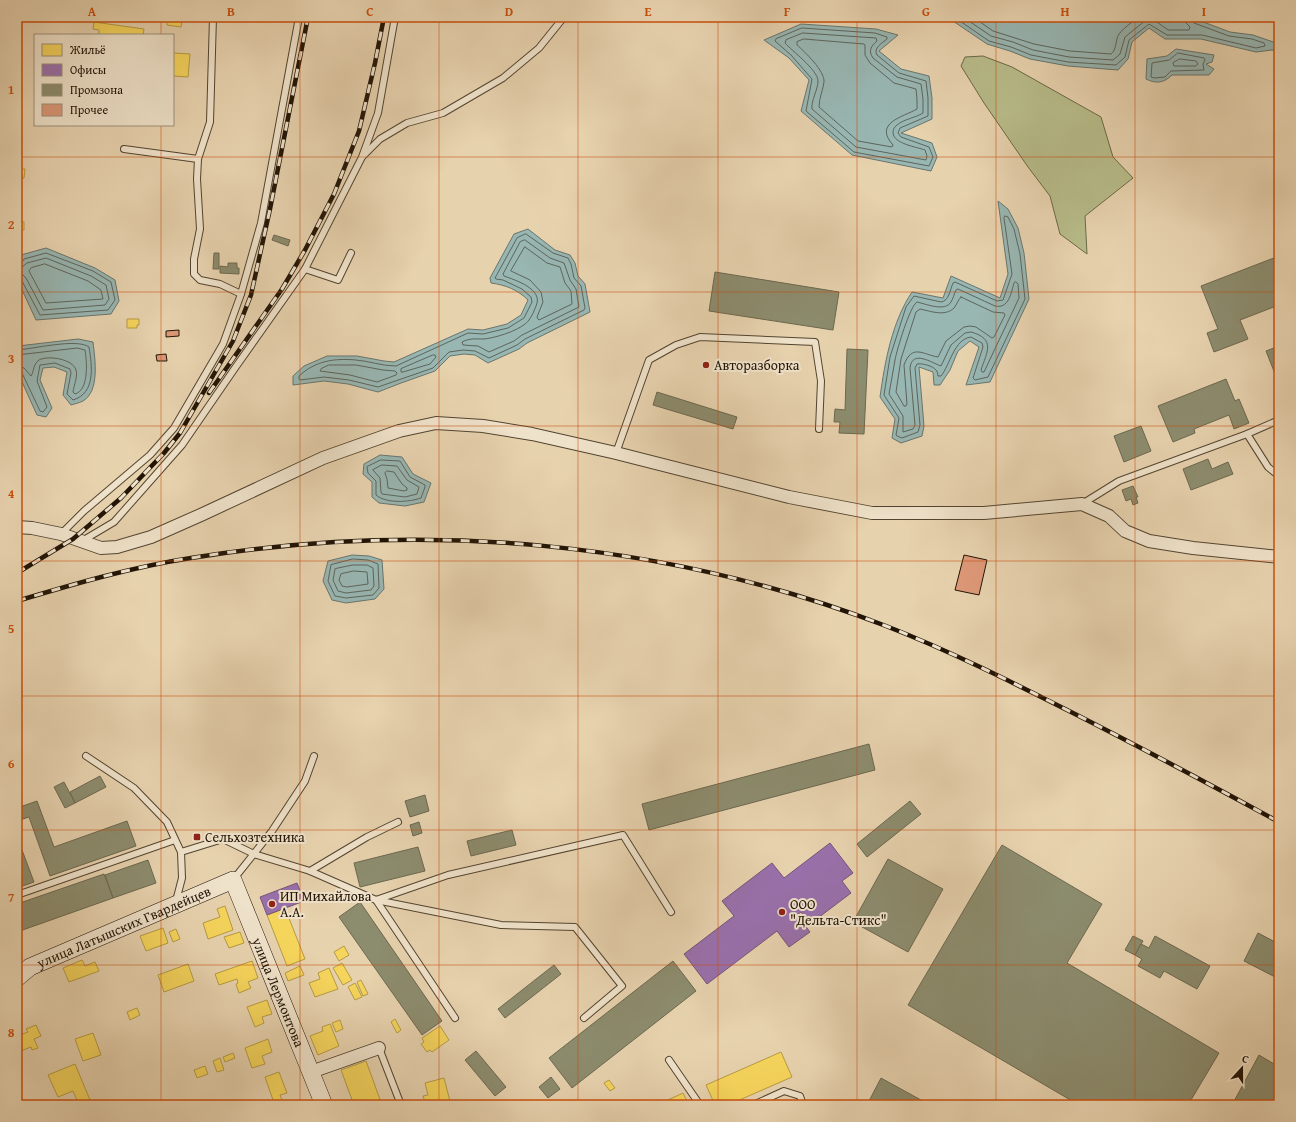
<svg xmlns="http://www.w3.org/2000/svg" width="1296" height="1122" font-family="'Gentium Book Plus',serif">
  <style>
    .green { fill: #b7bb89; stroke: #6c6848 }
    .water { fill: #98b6b2; stroke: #69756d }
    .homes { fill: #f6d55c; stroke: #b69b42 }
    .offices { fill: #9970ab; stroke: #75547a }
    .industry { fill: #8c8c6e; stroke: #6c684f }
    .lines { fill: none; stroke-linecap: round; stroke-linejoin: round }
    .shore { stroke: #5d655c; stroke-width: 1 }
    .building { fill: #dd9878; stroke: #221406 }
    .lane-casing { stroke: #534430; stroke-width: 8 }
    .street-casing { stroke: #534430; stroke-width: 14 }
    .secondary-casing { stroke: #221406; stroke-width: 18 }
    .lane { stroke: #efe2ca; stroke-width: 6 }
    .street { stroke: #efe2ca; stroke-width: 12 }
    .secondary { stroke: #efe2ca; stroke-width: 17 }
    .rail-casing { stroke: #221406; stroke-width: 4.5 }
    .rail { stroke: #efe2ca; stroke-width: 3; stroke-dasharray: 9; stroke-linecap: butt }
    .grid { fill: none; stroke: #ca4f0b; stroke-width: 1; stroke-opacity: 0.55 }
    .poi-dot { fill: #8f2418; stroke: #efe2ca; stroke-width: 1.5 }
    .labels { text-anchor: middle; stroke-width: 4; stroke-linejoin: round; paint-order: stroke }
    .poi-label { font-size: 14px; fill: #221406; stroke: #efe2ca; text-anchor: start }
    .street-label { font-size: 14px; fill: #221406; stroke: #efe2ca }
    .neatline { fill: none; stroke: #ca4f0b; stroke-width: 1.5 }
    .grid-label { font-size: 13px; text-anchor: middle; font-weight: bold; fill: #ca4f0b }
  </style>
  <rect width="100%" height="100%" fill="#e7d2ae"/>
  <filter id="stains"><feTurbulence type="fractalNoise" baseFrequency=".005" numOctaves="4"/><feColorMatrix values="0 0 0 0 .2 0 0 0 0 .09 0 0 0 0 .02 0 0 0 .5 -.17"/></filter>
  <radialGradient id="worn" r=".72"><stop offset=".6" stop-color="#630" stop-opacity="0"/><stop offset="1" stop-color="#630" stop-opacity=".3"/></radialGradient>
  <polygon class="green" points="983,56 1012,67 1101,117 1113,157 1133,178 1085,216 1087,254 1060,234 1050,196 1028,167 984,103 961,66 965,57"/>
  <g class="water">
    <polygon points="947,17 1190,17 1230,32 1253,35 1279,44 1279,51 1272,50 1256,52 1201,39 1165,39 1149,28 1132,42 1128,59 1118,70 1068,66 1030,59 1010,51 987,44"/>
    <polygon points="801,24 876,29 898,35 879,51 901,69 929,76 932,98 932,119 901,133 932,143 937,157 931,171 852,155 801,111 809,80 789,58 764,40"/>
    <path d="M1176 49 1214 55 1212 62 1206 64 1214 69 1209 75H1172C1164 83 1156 84 1146 79L1147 59 1167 56Z"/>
    <path d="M998 201 1008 209 1018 228 1024 253 1029 299 990 382 966 385 979 347 970 341 958 351 950 370 940 385H934L933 372 919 367 924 426 922 436 901 443 892 438 895 419 880 397C885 361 892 322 912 292L943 298 951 276 1000 298 1008 274Z"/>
    <path d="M528 229 555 250 570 255 575 263 578 276 585 284 590 312 527 343 519 349 488 363 475 355 464 354 450 356 435 371 401 383 378 392 348 384 324 381 293 385V376L304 366 327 356H357L384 361 394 362 468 329 483 330 507 324 521 315 528 300C518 290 506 285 491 283L490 278 514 234Z"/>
    <polygon points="46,248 95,268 115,280 119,301 111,314 36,320 17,279 17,262 21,255"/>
    <path d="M78 339 93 342C95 359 100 391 83 401 79 403 74 404 71 405L63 395 67 372 54 367 43 368 40 380 52 408 46 417 37 415 18 373V346Z"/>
    <polygon points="380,455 402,457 413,474 431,483 424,502 405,506 379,503 372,497 372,482 363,474 364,464"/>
    <polygon points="352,555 369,556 382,560 384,589 375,599 346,603 332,600 323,581 328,561"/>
  </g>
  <g class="homes">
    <polygon points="167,18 182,20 181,27 167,25"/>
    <polygon points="94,22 144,29 143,35 99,35 99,30 93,29"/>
    <polygon points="173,53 190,54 188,77 173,76"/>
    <polygon points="19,169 25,169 24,178 19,178"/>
    <rect x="17" y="222" width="7" height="8"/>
    <polygon points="127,319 139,319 139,325 137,325 137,328 127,328"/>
    <polygon points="225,906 233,930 208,939 203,923 220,917 217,909"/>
    <polygon points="285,908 305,959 287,966 267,915"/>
    <polygon points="163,928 168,943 146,951 140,936"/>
    <polygon points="176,929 180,939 173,942 169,932"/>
    <polygon points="240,932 244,943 229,948 224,937"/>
    <polygon points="344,946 349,955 339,961 334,952"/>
    <polygon points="82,960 85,966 95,962 99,971 69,982 63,968"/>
    <polygon points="252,961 258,978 248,982 251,988 239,993 236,984 238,983 237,979 219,985 215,974"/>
    <polygon points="342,963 352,980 343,985 333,968"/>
    <polygon points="188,964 194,981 164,992 158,975"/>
    <polygon points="300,966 304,975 288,981 285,973"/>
    <polygon points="329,968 338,989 315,997 309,983 320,979 318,973"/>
    <polygon points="361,980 368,994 363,996 357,982"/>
    <polygon points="355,983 362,997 355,1000 348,987"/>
    <polygon points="267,1000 272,1014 262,1017 264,1023 255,1027 247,1007"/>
    <polygon points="137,1008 140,1015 130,1020 127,1012"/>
    <polygon points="395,1019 401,1030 397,1033 391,1022"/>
    <polygon points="340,1020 343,1029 336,1032 332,1023"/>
    <polygon points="330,1024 339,1046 318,1055 310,1036 323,1031 322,1027"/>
    <polygon points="36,1025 41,1036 34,1039 38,1048 32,1050 31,1047 18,1052 17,1049 17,1036 28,1032 26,1029"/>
    <polygon points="440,1026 449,1040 432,1052 430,1050 427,1052 421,1044 424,1042 422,1038"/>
    <polygon points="93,1033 101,1055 83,1061 75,1039"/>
    <polygon points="268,1039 272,1052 262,1056 265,1064 252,1068 245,1048"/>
    <polygon points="781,1052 792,1077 728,1105 715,1105 706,1085"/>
    <polygon points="233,1053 235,1058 225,1062 223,1057"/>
    <polygon points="220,1058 224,1070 217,1072 213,1061"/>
    <polygon points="366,1061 382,1105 354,1105 341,1070"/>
    <polygon points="75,1064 90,1100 79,1105 73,1091 58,1097 48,1075"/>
    <polygon points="205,1066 208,1074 197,1078 194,1070"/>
    <polygon points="279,1072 287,1093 280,1095 282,1100 274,1103 265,1077"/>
    <polygon points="444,1078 451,1105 426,1105 423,1096 428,1095 425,1083"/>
    <polygon points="609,1080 615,1088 610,1091 604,1083"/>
    <polygon points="683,1093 689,1105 657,1105"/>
    <polygon points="295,1101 296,1104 304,1101 305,1105 283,1105"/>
    <polygon points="464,1101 465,1105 460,1105 459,1102"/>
  </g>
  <g class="offices">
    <polygon points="830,843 853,873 842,881 851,893 810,924 801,912 797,915 810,932 789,947 777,931 707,984 684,954 734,916 722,901 772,863 784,878"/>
    <polygon points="297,883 304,901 267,915 260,897"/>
  </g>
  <g class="industry">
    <polygon points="274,235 290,240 288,246 272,240"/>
    <polygon points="214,253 219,253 219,269 213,269"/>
    <polygon points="1279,256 1279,305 1240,320 1248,339 1214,352 1207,333 1218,329 1201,286"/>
    <polygon points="228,263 237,263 237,268 239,268 239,274 220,273 220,266 228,267"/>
    <polygon points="715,272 839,292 833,330 709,311"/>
    <polygon points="1279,346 1279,384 1266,351"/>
    <polygon points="847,349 868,350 864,434 839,433 840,422 834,422 835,409 845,410"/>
    <polygon points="1226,379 1235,401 1239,399 1249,423 1234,429 1229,415 1194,429 1195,433 1173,442 1158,406"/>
    <polygon points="657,392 737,417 733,429 653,405"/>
    <polygon points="1141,426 1151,451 1124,462 1114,436"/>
    <polygon points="1208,459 1212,469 1228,462 1233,474 1191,490 1183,469"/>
    <polygon points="1133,486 1138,497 1136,497 1138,503 1133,505 1131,499 1126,501 1122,490"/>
    <polygon points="869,744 875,770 649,830 642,804"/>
    <polygon points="100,776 106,787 75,803 70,792"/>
    <polygon points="64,782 75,803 65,808 54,787"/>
    <polygon points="425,795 429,811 410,817 405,801"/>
    <polygon points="37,801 54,847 127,821 136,846 50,876 29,817 17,821 17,808"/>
    <polygon points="910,801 921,814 867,857 857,844"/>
    <polygon points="419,822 422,833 413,836 410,825"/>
    <polygon points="512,830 516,845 471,856 467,841"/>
    <polygon points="17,842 20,850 22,850 34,882 17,888"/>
    <polygon points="1002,845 1102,904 1067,963 1219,1053 1188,1105 1079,1105 908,1005"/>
    <polygon points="418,847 425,871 360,887 354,863"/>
    <polygon points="888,859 943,889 908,952 853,922"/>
    <polygon points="148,860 156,883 113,898 105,875"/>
    <polygon points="104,874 113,898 17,932 17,904"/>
    <polygon points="360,902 442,1021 422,1035 339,917"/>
    <polygon points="1258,933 1279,944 1279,979 1244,961"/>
    <polygon points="1133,936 1143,941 1135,955 1125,950"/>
    <polygon points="1155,936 1210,966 1197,989 1164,971 1160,978 1138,966 1142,959 1135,955 1141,944 1149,948"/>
    <polygon points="673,961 696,991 572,1088 549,1058"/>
    <polygon points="554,965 561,974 505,1018 498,1009"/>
    <polygon points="476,1051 506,1087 495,1096 465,1060"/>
    <polygon points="1259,1055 1279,1067 1279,1105 1232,1105"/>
    <polygon points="551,1077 560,1089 548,1098 539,1087"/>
    <polygon points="881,1078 930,1105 877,1105 869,1101"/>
  </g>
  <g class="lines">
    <g class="shore">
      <polyline points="954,17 989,41 1011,47 1031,55 1068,62 1116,65 1125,57 1129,40 1149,24 1167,35 1202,35 1256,48 1265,46 1264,43 1252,39 1229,36 1194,23 1191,20 1190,17"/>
      <polyline points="963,17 991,36 1013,42 1033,50 1069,57 1113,60 1120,54 1125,37 1146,20 1154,20 1168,30 1189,30 1190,27 1186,23 1185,17"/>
      <path d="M973 17 993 31 1034 44 1070 51 1111 54C1117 50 1115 40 1119 34 1124 27 1133 22 1139 17"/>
      <path d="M802 28 875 33 887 37V39C882 43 873 48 877 55L899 73 926 81 928 98V116L900 128 898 133 901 137 929 147 933 157 929 166 854 152 806 111 812 79 791 55 775 41 776 39Z"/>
      <path d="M803 33 876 38 877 41C871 46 868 51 873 58L897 77 921 84 923 99V113C915 118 904 119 897 125 894 127 893 130 893 133 894 144 917 147 925 150L927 156 926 160 856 147 812 109C811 100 818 90 818 81 818 70 791 50 785 43L786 40Z"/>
      <path d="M804 39 864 44 865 45V55L870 63 894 83 916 89 917 99V109C903 117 873 123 893 145L892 147 858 141 819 107C819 98 823 90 824 82 825 71 805 52 797 45V42Z"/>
      <polygon points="1178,53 1204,58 1205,60 1203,64 1204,70 1171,71 1165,77 1154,78 1151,77 1152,63 1169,60"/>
      <polygon points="1180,59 1196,61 1198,64 1196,66 1174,66 1173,63"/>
      <path d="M1005 216 1008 217 1014 229 1020 254 1025 299 988 377 975 380 973 378 983 347 982 343 971 337C954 339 950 365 941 376H938C938 374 937 371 936 370 933 366 922 363 917 364L915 368 920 425 918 432 902 438 897 436 896 435 899 418 884 395 890 357 906 307 914 296 941 302C949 301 950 290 953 283L955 282 997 301 1003 300 1012 274 1004 218Z"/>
      <path d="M526 234 553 253 568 258 571 264 574 278 581 286 585 308 584 310 525 339 517 345 489 358 475 351 463 350 449 352 433 368 378 387 349 380 324 377 300 380 299 379V376C315 361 334 358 356 360 369 361 382 366 396 366L468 333 483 334 508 328 524 318 532 302 531 297 522 289 503 280 496 279 495 278 517 238Z"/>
      <path d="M525 240 550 258 564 263 570 280 576 289 579 307 522 335 514 341 489 352 478 346 463 345 462 342C470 338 475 339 484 339 495 338 522 330 529 320 532 316 534 311 536 306 544 289 515 280 504 276L503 274 520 242Z"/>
      <polygon points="525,247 547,263 560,267 565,283 571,291 572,304 539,320 538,319 537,317 543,302 541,292 530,280 511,271"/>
      <polyline points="17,263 21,263 24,259 46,253 93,271 111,282 115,300 108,310 40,315 22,281 17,279"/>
      <polygon points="45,264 88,281 101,290 103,299 46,303 29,271 31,268"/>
      <polyline points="17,268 22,267 27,263 46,258 91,276 106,285 109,299 105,305 43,310 26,278 23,275 17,274"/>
      <path d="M1016 282 1018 284 1019 298 984 372H982L981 370C987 352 996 339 971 332L965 333 951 345 941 366C932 363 912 349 910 368L915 425 913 429 903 432V416L889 394C891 383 893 371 895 360 897 349 910 306 917 302 926 304 945 312 951 302 953 299 954 294 956 290L958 289 995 306C1009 309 1011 293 1014 283Z"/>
      <path d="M961 297 993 312 1004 313 1005 315 994 337 992 338 976 327 970 326 964 327 946 341 938 357C924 355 912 343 904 365L907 404 906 406H904L896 392 901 359 916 312 920 309C930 311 945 317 954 308 957 304 958 300 961 297Z"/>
      <path d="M17 350C33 349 77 338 89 347 92 366 96 393 73 400L67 394 71 373 70 369 55 363 40 365 37 381 47 407 43 412 40 411 22 373 17 371"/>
      <path d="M17 355 77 348 85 350C87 362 89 390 75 394L73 392C74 385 78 376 76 370 73 359 48 355 39 360 33 364 34 372 31 376L24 368 17 366"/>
      <polygon points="433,355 435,355 436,357 430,364 403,372 401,372 401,369"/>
      <polygon points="329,365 356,365 383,370 395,371 397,373 396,375 377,382 350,375 320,371 321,369"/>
      <path d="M381 460 400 461 410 477 425 485V487L421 498C409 502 387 504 376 495V481L368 473 367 467Z"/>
      <polygon points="382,465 397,466 407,480 419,487 417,494 405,497 382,494 381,492 380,478 373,470"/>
      <polygon points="387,471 394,472 402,484 407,488 407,490 404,491 388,488 387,479 385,473"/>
      <polygon points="353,559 368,560 378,564 379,588 373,595 346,598 335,596 328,581 331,565"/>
      <polygon points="353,565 367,565 373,568 374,586 371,590 346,593 338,591 333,580 335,569"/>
      <polygon points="354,571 367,572 368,584 347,587 342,586 339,580 341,574"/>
    </g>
  </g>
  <g class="building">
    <polygon points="179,330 179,336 166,337 166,331"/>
    <polygon points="166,354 167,361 157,361 156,355"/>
    <polygon points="964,555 987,560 979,595 955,590"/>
  </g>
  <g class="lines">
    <g class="lane-casing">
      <g id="lane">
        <polyline points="213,17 210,122 198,159 197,179 200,229 194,259 194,274 200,280 220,284 241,294"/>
        <polyline points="124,149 198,159"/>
        <polyline points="363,156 380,139 407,123 443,113 503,78 539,48 564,17"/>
        <polyline points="305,269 338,280 351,253"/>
        <polyline points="1247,434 1268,467 1279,476"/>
        <polyline points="616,453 649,360 676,345 700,337 815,342 821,381 819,429"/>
        <polyline points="1082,504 1119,481 1247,434 1279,420"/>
        <polyline points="61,534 84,511 150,455 174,428 223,344 241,294 261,223 299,17"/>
        <polyline points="82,541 114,522 182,445 235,368 305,269 362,157 378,113 395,17"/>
        <polyline points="86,756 134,788 167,822 181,852"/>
        <polyline points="310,871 367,837 398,822"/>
        <polyline points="233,880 272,831 305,781 314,756"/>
        <polyline points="17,895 175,840"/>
        <polyline points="376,900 448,875 623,835 671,912"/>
        <polyline points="376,900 455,1018"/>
        <polyline points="176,901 182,878 181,852 223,839 254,854 310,871 376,900 501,925 575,927 622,986 584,1018"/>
        <polyline points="379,1048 401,1105"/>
        <polyline points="669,1060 700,1105"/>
        <polyline points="753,1105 784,1091 800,1096 803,1105"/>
      </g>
    </g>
    <g class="street-casing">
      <g id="street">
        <polyline points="17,527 32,528 61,534 101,548 117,547 151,537 203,514 323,458 399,431 436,423 483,426 532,434 616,453 789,497 872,513 984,513 1082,504 1109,516 1125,531 1149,541 1193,548 1279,557"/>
        <polyline points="311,1072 379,1048"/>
      </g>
    </g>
    <g class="secondary-casing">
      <g id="secondary">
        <path id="s1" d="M17 978 30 967 233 880 324 1105"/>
      </g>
    </g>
    <use href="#lane" class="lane"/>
    <use href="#street" class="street"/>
    <use href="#secondary" class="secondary"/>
    <g class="rail-casing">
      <g id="rail">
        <polyline points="209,393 282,289 305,250 334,194 359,131 375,63 384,17"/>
        <polyline points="17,573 73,539 121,498 164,453 180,433 233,341 251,295 270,209 308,17"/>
        <path d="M17 601C74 584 132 567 191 558 425 520 665 541 886 626 950 651 1012 682 1073 713 1142 748 1211 785 1279 822"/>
      </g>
    </g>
    <use href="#rail" class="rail"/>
  </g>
  <path class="grid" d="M161 17V35M300 17V1105M439 17V1105M578 17V1105M718 17V1105M857 17V1105M996 17V1105M1135 17V1105M161 125V1105M17 157H1279M17 292H1279M17 426H1279M17 561H1279M17 696H1279M17 830H1279M17 965H1279"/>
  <g class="poi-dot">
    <circle cx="706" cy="365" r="4"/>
    <rect x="193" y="833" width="8" height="8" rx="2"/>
    <circle cx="272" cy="904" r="4"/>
    <circle cx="782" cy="912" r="4"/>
  </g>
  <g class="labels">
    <g class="poi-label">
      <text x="714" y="370">Авторазборка</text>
      <text x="205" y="842">Сельхозтехника</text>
      <text x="280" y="901">ИП Михайлова<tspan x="280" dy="16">А.А.</tspan></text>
      <text x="790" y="909">ООО<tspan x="790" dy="16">"Дельта-Стикс"</tspan></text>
    </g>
    <g class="street-label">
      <text dy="5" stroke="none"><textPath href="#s1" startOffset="119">улица Латышских Гвардейцев</textPath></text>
      <text dy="5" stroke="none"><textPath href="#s1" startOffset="359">улица Лермонтова</textPath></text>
    </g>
  </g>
  <rect width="1296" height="1122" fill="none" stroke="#e7d2ae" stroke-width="44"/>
  <rect x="34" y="34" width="140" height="92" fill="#efe2ca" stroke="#9d907c"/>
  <rect x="42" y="44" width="20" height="12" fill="#f6d55c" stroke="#9d907c"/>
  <text x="70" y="54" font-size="12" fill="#221406">Жильё</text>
  <rect x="42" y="64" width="20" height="12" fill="#9970ab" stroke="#9d907c"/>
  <text x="70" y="74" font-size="12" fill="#221406">Офисы</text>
  <rect x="42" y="84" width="20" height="12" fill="#8c8c6e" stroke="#9d907c"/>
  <text x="70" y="94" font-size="12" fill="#221406">Промзона</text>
  <rect x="42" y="104" width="20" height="12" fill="#dd9878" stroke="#9d907c"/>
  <text x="70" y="114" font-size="12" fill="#221406">Прочее</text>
  <g transform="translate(1242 1068) rotate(21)" stroke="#efe2ca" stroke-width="3" paint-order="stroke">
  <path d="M0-3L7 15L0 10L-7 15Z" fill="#221406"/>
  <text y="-6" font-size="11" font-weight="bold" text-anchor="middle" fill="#221406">С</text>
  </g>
  <rect x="22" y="22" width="1252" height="1078" class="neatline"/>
  <g class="grid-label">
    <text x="92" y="16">A</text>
    <text x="231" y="16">B</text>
    <text x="370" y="16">C</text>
    <text x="509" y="16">D</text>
    <text x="648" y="16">E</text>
    <text x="787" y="16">F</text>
    <text x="926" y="16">G</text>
    <text x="1065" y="16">H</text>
    <text x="1204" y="16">I</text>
    <text x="11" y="94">1</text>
    <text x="11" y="229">2</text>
    <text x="11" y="363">3</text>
    <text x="11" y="498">4</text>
    <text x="11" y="633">5</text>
    <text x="11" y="768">6</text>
    <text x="11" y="902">7</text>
    <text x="11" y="1037">8</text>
  </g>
  <rect width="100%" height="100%" filter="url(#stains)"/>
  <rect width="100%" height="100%" fill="url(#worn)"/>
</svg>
